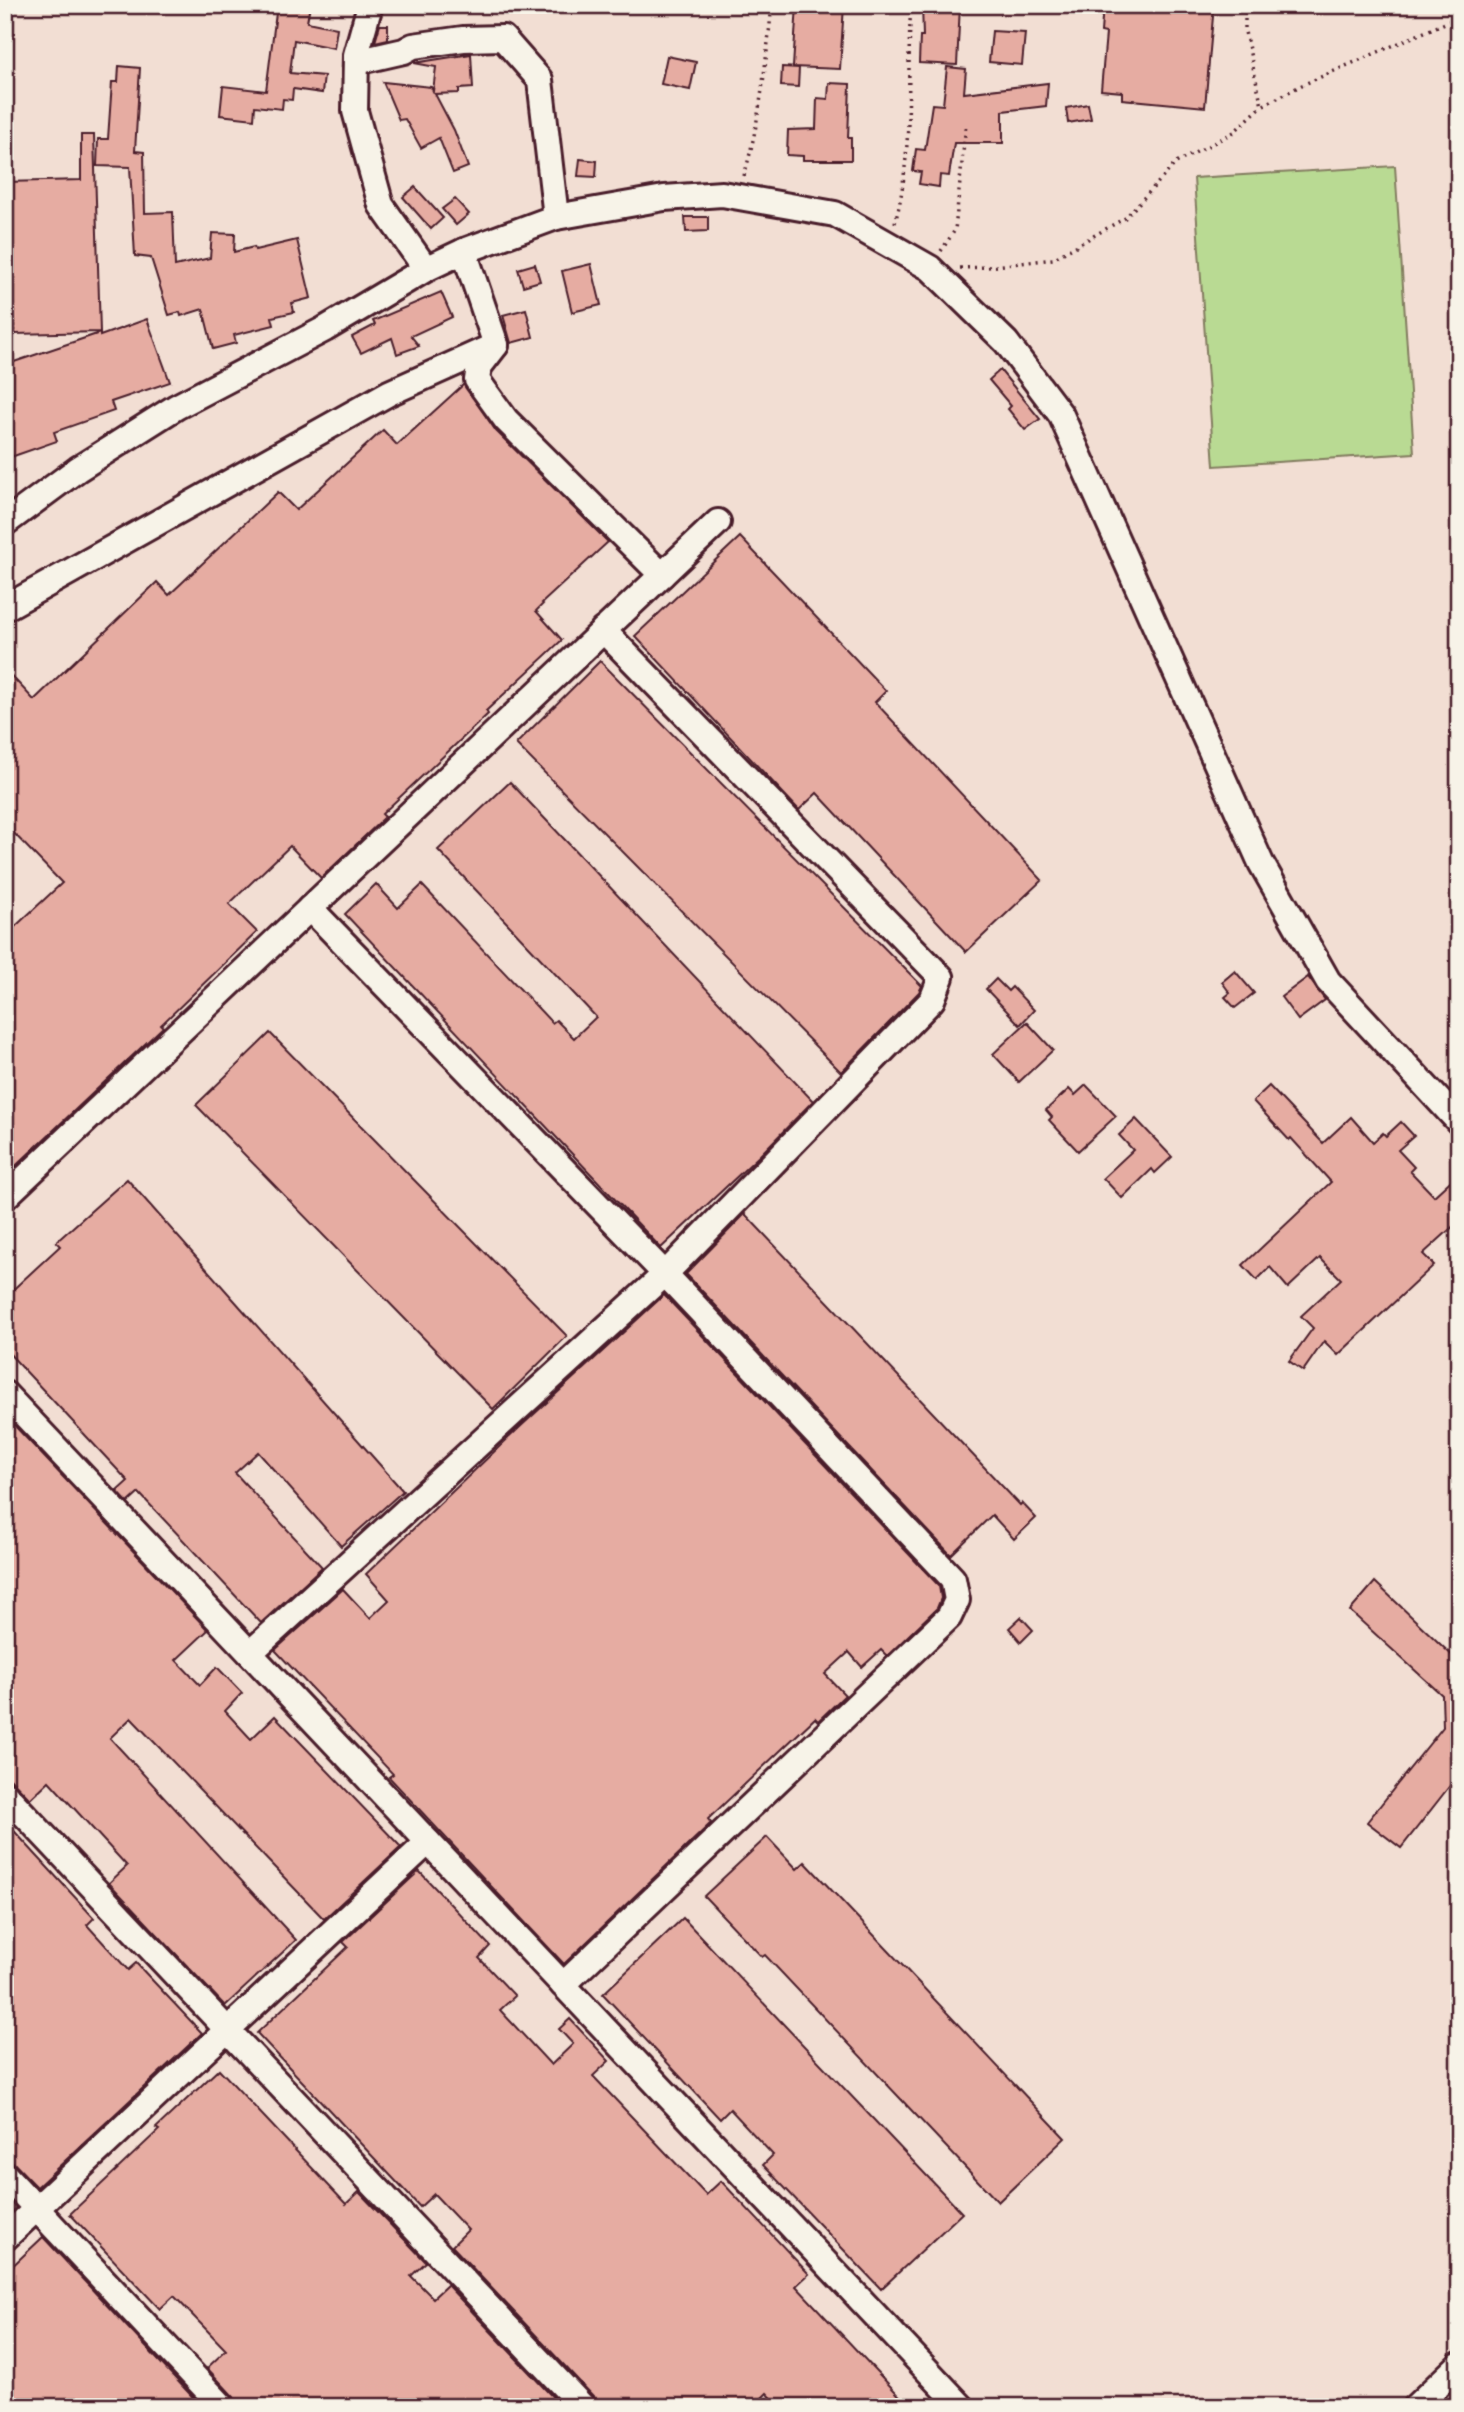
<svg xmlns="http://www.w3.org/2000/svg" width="1464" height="2412" font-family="'Playpen Sans',sans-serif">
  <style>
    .green { fill: #b9da93; stroke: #827c5f; stroke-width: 2 }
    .building { fill: #e6aca2; stroke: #4a1f2b; stroke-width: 2 }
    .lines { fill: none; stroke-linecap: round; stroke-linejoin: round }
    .minor-casing { stroke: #4a1f2b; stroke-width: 30 }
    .path { stroke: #4a1f2b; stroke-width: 3.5; stroke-dasharray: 2 5; stroke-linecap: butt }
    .minor { stroke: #f7f3e8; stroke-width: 24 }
  </style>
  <rect width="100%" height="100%" fill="#f2ded3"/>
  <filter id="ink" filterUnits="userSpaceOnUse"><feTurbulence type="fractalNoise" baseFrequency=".0143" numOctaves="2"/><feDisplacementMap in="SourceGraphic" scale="14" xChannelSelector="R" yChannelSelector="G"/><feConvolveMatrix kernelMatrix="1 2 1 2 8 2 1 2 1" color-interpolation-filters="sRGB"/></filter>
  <g filter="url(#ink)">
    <polygon class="green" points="1395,166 1414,453 1214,466 1194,178"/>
    <g class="building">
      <polygon points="277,5 310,5 307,22 337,28 334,48 294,40 290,73 324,76 322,93 293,89 292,100 283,99 282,109 255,106 254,119 220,115 223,86 266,91"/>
      <polygon points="797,5 844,5 840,69 793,67"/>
      <polygon points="922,5 960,5 957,65 919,63 920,36 923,36"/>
      <polygon points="1103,5 1214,5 1205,107 1122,99 1122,92 1101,90 1106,33 1101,32"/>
      <polygon points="380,25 388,25 388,39 375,42"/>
      <polygon points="992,31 1025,33 1022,65 989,62"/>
      <polygon points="471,54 473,88 459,89 459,93 435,94 454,130 468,167 453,173 439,138 421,148 405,119 399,120 383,82 431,87 433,91 436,67 414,63"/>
      <polygon points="667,56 696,62 690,90 661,84"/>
      <polygon points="119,66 140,68 135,151 144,152 145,213 173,212 175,266 210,258 212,233 235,234 234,252 254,247 255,250 297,240 311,298 292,303 294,312 272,317 274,325 234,335 236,343 213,349 203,309 181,316 180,312 169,315 151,258 135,256 130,167 97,166 98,139 108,139 112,82 118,82"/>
      <polygon points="782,67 799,68 798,87 781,86"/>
      <polygon points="947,67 966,69 964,93 1048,83 1046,106 1003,111 1003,143 954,143 949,176 940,175 939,187 919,184 921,172 913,171 916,149 925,150 932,104 943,105"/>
      <polygon points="829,83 850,84 848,138 851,138 851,160 803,160 803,156 787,155 788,130 816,129 817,98 828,99"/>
      <polygon points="1088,104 1091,119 1068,123 1066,108"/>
      <polygon points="81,135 94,135 100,332 14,334 10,198 5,197 5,182 81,180"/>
      <polygon points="580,159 597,161 596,177 578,176"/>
      <polygon points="415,187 443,218 431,229 403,197"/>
      <polygon points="455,199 469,214 456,225 442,209"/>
      <polygon points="685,217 708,217 708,231 686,232"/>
      <polygon points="535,264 540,281 523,286 518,269"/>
      <polygon points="591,264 601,305 572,312 562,271"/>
      <polygon points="441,292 452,317 411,336 419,346 397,354 392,338 361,353 352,337 375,325 373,321"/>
      <polygon points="526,309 533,337 511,343 503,315"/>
      <polygon points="147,319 170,382 111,402 114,411 54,432 57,441 5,459 5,365 100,333 100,336"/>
      <polygon points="1000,370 1040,419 1025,430 1008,409 1011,406 989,380"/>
      <polygon points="464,384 496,431 608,542 542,603 543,604 536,611 562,640 486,711 488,714 382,814 385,817 321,878 290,846 229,904 257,932 161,1025 163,1027 5,1176 5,936 62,883 5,824 5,669 34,700 157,582 169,595 278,492 296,510 383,430 397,445"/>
      <polygon points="740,537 886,691 875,702 1042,880 966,952 817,793 799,810 635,636"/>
      <polygon points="600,661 922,986 919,992 841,1072 516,744"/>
      <polygon points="510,782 813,1101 760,1155 661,1248 345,914 376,884 398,908 422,885 552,1023 556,1020 574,1038 596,1017 438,850"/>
      <polygon points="1235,971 1254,993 1235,1008 1225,997 1230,993 1222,982"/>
      <polygon points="1308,977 1325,1000 1298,1020 1281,997"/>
      <polygon points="996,979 1008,991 1012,987 1034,1010 1020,1025 986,989"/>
      <polygon points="1027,1022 1053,1050 1019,1082 993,1054"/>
      <polygon points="270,1033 567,1336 493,1409 196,1105"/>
      <polygon points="1086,1085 1116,1116 1078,1151 1049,1120 1052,1117 1046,1110 1069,1089 1075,1095"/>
      <polygon points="1269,1086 1323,1143 1351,1117 1373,1142 1383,1133 1386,1136 1401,1122 1414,1136 1398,1150 1414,1167 1410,1171 1434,1196 1459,1173 1459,1221 1423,1254 1434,1265 1338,1355 1324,1341 1303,1371 1289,1361 1313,1328 1301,1316 1341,1279 1320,1258 1288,1288 1270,1267 1257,1280 1243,1265 1331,1182 1291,1138 1289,1140 1253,1101"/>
      <polygon points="1136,1119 1172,1157 1155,1173 1152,1169 1122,1198 1103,1178 1133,1150 1119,1135"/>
      <polygon points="127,1179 403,1491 341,1546 258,1452 235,1473 322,1567 261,1623 139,1493 128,1503 117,1491 128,1481 5,1349 5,1297 60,1246 56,1242"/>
      <polygon points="745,1214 1020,1505 1022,1503 1036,1518 1014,1539 992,1515 951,1555 686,1274"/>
      <polygon points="664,1295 939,1586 941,1598 937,1608 887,1656 881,1650 862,1667 849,1652 825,1674 845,1695 818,1721 815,1718 708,1819 711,1823 564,1964 389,1777 393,1774 275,1650 343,1589 370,1618 389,1600 366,1574 519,1428"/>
      <polygon points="12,1423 208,1630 176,1660 200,1685 217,1667 242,1693 225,1711 251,1739 275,1716 401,1847 324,1919 131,1718 110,1738 296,1940 225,2006 109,1883 127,1866 49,1781 30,1799 5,1773 5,1429"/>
      <polygon points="1375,1582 1459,1662 1459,1774 1401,1848 1367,1822 1443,1727 1442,1695 1350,1611"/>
      <polygon points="1021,1617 1033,1630 1021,1642 1009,1628"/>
      <polygon points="5,1821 94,1918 87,1925 128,1970 136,1963 202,2033 37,2187 5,2154"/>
      <polygon points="767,1837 797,1869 805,1862 1065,2138 998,2202 765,1955 762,1957 704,1896"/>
      <polygon points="419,1871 490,1946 479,1958 515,1996 500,2010 551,2065 573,2044 559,2029 570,2019 609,2061 593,2076 706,2195 721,2181 809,2274 796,2286 910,2407 780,2407 767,2393 753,2407 597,2407 594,2397 452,2246 468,2230 434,2194 420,2207 257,2033 348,1947 343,1942"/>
      <polygon points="683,1918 962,2213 881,2289 763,2165 773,2155 730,2109 720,2119 603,1994"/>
      <polygon points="219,2069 346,2204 359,2192 426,2262 411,2276 433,2298 447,2285 562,2407 237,2407 234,2397 207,2368 226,2350 174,2296 160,2309 70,2214 159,2130 156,2128"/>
      <polygon points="43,2237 202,2407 5,2407 5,2273"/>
    </g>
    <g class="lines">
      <g class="minor-casing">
        <g id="minor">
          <polyline points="370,5 356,55 355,111 381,205 426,269"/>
          <polyline points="356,62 404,51 413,46 463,39 503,38 540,80 556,217"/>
          <polyline points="496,345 479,367 477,380 506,420 662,575"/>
          <polyline points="5,523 78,469 176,407 325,329 426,269 464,251 556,217 664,198 722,194 835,214 930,268 1006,342 1061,415 1261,863 1328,981 1459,1122"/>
          <polyline points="5,608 389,393 496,345 464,251"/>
          <polyline points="310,908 665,1274 953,1579 957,1600 949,1617 563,1985"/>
          <polyline points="5,1197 718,522"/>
          <polyline points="5,1394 962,2407"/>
          <polyline points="250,1653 665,1274 932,1000 941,977 603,630"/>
          <polyline points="5,1794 583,2407"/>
          <polyline points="5,2175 223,2407"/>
          <polyline points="5,2238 428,1842"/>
          <polyline points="1415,2407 1459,2365"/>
        </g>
      </g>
      <g class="path">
        <polyline points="1245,5 1245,32 1262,106 1302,85 1459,17"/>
        <path d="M744 176C760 121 766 62 772 5"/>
        <path d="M895 223C914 152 906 78 911 5"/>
        <polyline points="941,251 955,230 966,124"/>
        <polyline points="960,268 988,267 1053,259 1125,218 1176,163 1234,132 1262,106"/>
      </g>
      <use href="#minor" class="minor"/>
    </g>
  </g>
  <rect width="1464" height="2412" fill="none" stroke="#f7f3e8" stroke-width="28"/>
  <rect x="14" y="14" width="1436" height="2384" fill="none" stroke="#4a1f2b" stroke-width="2.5" filter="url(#ink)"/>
</svg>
